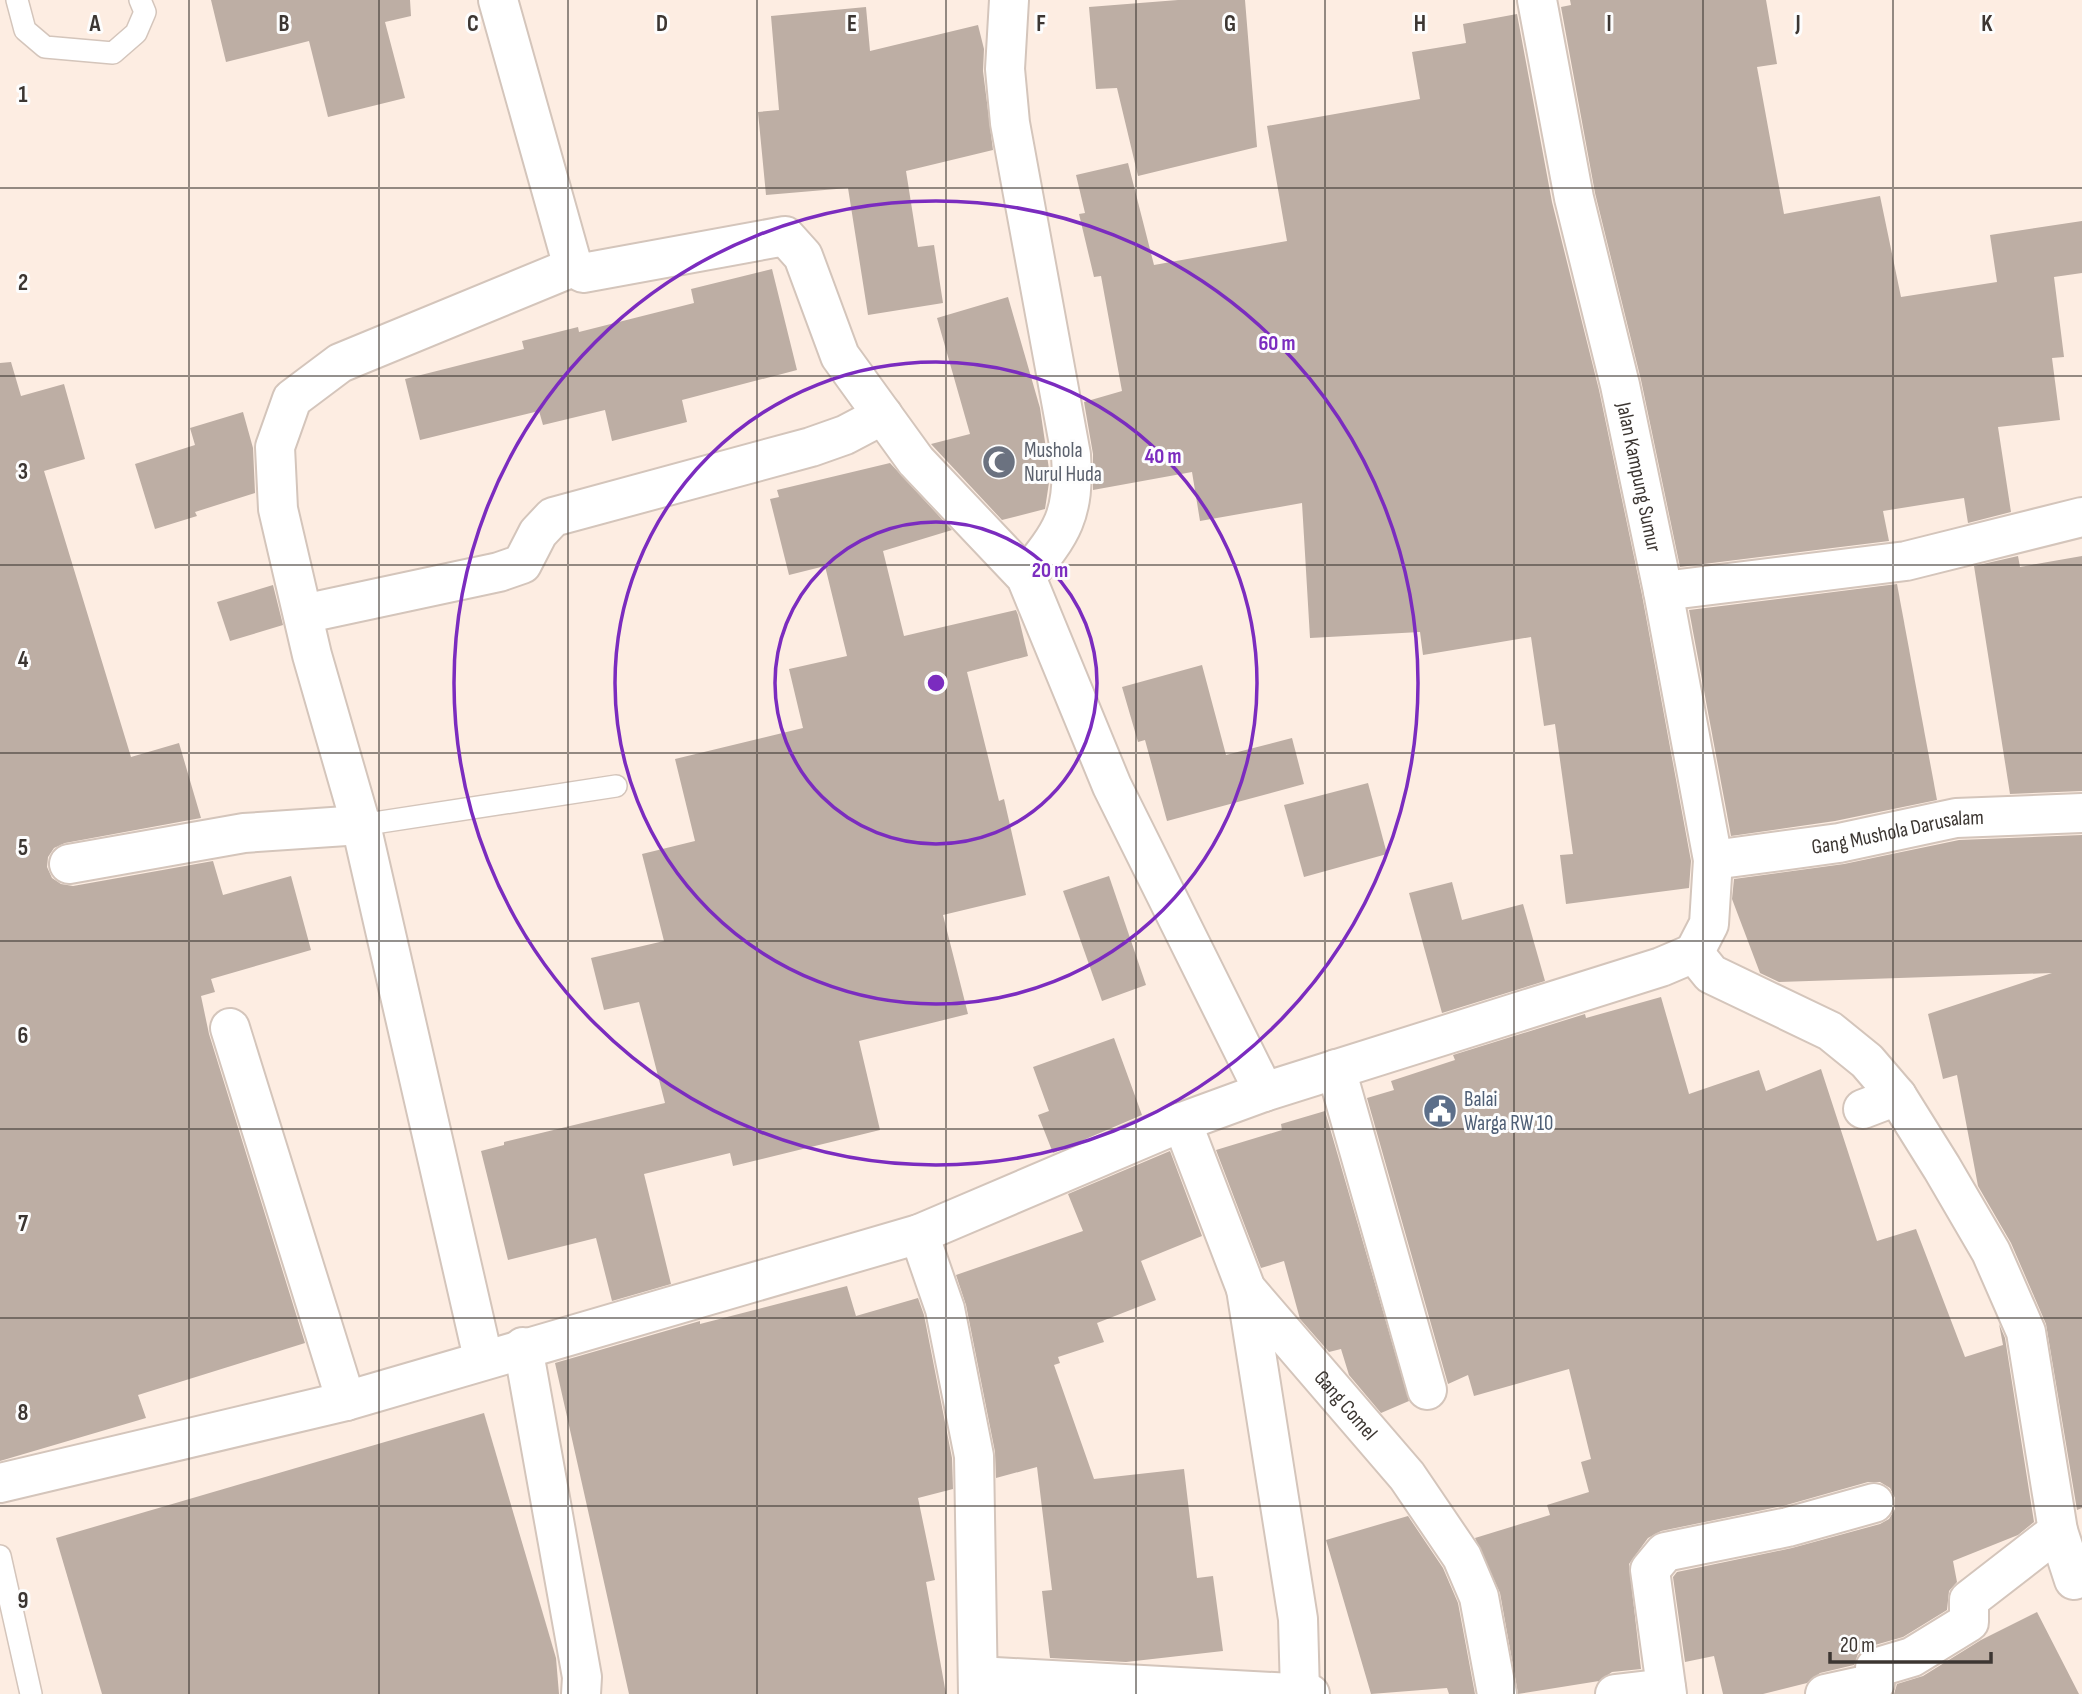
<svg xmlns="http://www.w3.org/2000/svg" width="2082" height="1694" font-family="'Sofia Sans Condensed',sans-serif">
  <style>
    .building { fill: #bdaea4 }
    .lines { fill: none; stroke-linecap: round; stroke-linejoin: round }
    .service-casing { stroke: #d4c5bb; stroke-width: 24 }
    .minor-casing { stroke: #d4c5bb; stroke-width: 42 }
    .service { stroke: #fff; stroke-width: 21 }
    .minor { stroke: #fff; stroke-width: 38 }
    .grid { fill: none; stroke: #3c3632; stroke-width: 2; stroke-opacity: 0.55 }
    .ring { fill: none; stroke: #7b2cbf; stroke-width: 3.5 }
    .labels { text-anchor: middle; stroke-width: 6; stroke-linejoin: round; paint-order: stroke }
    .worship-label { font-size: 21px; fill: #5b616d; stroke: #fdfdfd; text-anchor: start }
    .street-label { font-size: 21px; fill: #3c3632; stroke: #fdfdfd }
    .service-label { font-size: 21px; fill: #4e5e75; stroke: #fdfdfd; text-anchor: start }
    .grid-label { font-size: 23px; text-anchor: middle; font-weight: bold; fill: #3c3632; stroke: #fdfdfd; stroke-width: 6; stroke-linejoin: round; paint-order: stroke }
    .centre { fill: #7b2cbf; stroke: #fdfdfd; stroke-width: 3.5 }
    .ring-label { font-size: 21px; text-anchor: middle; font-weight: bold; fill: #7b2cbf; stroke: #fdfdfd; stroke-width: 6; stroke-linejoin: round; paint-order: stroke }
  </style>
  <rect width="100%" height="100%" fill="#fdede2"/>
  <g class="building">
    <polygon points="211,0 410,0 411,16 385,22 405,98 328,117 309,41 226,62"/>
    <polygon points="1178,0 1245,0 1257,147 1138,176 1117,88 1096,89 1089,7"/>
    <polygon points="1570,0 1766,0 1777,64 1757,67 1784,214 1880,196 1901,297 1997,282 1990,235 2082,221 2082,273 2054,277 2064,357 2052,358 2060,420 1998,427 2011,512 1968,523 1964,498 1883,511 1889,541 1680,567 1641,380 1595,193 1561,7 1571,5"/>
    <polygon points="866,7 870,51 978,25 984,49 983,71 993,150 906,171 918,247 934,245 943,303 868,315 848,188 766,195 758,112 779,110 771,16"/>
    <polygon points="1517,14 1552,202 1599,390 1642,595 1691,861 1689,888 1566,904 1560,855 1573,854 1555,724 1544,726 1531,637 1423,655 1420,632 1310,638 1302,503 1200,521 1192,472 1093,490 1093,454 1084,402 1122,391 1101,276 1094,277 1079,214 1085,213 1076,175 1128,163 1154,265 1287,241 1267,126 1420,99 1412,52 1466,43 1463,24"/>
    <polygon points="772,269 797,370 682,400 687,422 612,441 605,410 543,425 539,411 420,440 405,379 524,349 522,341 578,327 579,332 694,303 691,289"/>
    <polygon points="1008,297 1040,408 1050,476 1045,509 1002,520 931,444 970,434 937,318"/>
    <polygon points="11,362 21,396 64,384 85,459 44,471 131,757 179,743 201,818 65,843 54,848 48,857 47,867 52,878 61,884 73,886 213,861 223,895 291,876 311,950 211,979 215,992 201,996 209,1034 305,1343 138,1395 146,1418 0,1461 0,363"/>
    <polygon points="243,412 253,448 255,493 195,512 197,516 155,529 135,464 195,445 190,428"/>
    <polygon points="890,463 952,530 883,551 904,636 1016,610 1018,615 1028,656 967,672 999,801 1004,799 1026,895 943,915 968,1014 859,1041 880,1130 733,1166 730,1153 644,1174 671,1284 612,1301 596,1238 508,1260 481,1151 504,1145 504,1142 665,1103 639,1002 604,1010 591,958 664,941 642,854 695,841 675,759 803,728 789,669 847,656 825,566 789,575 770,499 779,497 777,490"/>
    <polygon points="2018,556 2020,567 2082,556 2082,791 2010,794 1974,566"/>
    <polygon points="1897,584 1937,800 1835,821 1731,836 1689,610"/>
    <polygon points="273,585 283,625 230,641 217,602"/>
    <polygon points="1202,665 1226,755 1292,738 1304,784 1167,821 1145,740 1138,742 1122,687"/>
    <polygon points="1368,783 1387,854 1304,877 1284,805"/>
    <polygon points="2082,835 2082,1508 2077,1510 2046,1324 2011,1243 1978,1186 1957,1075 1943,1079 1928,1014 2052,973 1779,982 1760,973 1732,899 1734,879 1844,864 1959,840"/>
    <polygon points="1109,876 1146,985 1102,1001 1063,891"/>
    <polygon points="1452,882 1462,920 1523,904 1545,981 1442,1013 1409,893"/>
    <polygon points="1661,997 1689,1094 1759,1070 1766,1091 1821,1069 1877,1241 1916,1229 1965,1357 2003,1345 1999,1324 2005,1338 2034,1522 2018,1535 1953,1561 1957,1582 1949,1591 1947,1610 1903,1637 1868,1647 1858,1654 1854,1665 1820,1673 1807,1683 1763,1694 1723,1694 1714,1656 1685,1662 1673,1577 1677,1572 1792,1548 1880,1524 1889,1519 1895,1509 1895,1498 1890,1488 1880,1482 1868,1482 1783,1506 1661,1531 1648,1538 1629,1564 1641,1669 1612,1672 1599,1681 1518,1694 1500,1593 1475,1538 1550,1515 1547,1505 1589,1492 1581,1462 1591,1459 1569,1369 1474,1396 1468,1375 1448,1384 1367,1098 1394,1090 1391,1081 1455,1060 1453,1055 1585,1014 1586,1018"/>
    <polygon points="1114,1038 1142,1115 1053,1153 1038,1115 1049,1111 1033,1067"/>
    <polygon points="1325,1111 1409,1401 1381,1413 1349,1375 1341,1349 1329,1352 1300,1319 1284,1261 1261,1268 1216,1150 1282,1130 1281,1124"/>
    <polygon points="1170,1151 1202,1236 1141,1261 1156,1300 1097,1323 1104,1342 1058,1357 1060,1363 1054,1365 1094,1479 1184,1469 1197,1578 1213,1576 1223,1651 1126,1662 1050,1658 1042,1591 1052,1590 1037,1467 996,1478 995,1452 966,1305 956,1275 1083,1231 1068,1194"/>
    <polygon points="847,1286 856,1316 918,1298 924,1315 952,1458 953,1489 918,1498 935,1580 926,1582 946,1694 629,1694 555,1363 700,1321 700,1324"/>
    <polygon points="484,1413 556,1658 559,1694 102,1694 56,1538"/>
    <polygon points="1408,1516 1443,1568 1458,1603 1475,1694 1449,1694 1447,1688 1371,1694 1326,1540"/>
    <polygon points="2037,1612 2079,1694 1894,1694 1897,1684 1923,1676 1981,1640"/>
  </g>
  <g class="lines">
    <g class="service-casing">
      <g id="service">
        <polyline points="17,0 25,30 45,47 113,53 136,33 145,12 140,0"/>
        <polyline points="361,825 616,786"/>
        <polyline points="0,1556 31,1694"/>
      </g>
    </g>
    <g class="minor-casing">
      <g id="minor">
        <polyline points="498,0 573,267 583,273 785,236 803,256 840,356 916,461 1026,577 1112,786 1264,1092"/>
        <path d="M1009 0 1005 69 1010 123 1071 455C1075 516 1062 532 1026 577"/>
        <path id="s1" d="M1537 0 1574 198 1620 385 1663 591 1713 860 1709 924 1694 953"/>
        <polyline points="1663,591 1906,561 2082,517"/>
        <polyline points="303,614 499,572 522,564 538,533 553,517 811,447 845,435 883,415"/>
        <path id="s2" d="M1713 860 1839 843 1956 818 2082 813"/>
        <polyline points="69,864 244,833 361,825"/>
        <polyline points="1694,953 1711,974 1830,1031 1867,1061 1897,1096 1942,1168 1991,1252 2026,1332 2058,1531 1969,1600 1969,1622 1912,1657 1875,1668 1875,1683 1825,1694"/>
        <polyline points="230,1028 346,1401"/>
        <polyline points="1336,1069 1427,1390"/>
        <polyline points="1863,1109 1897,1096"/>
        <path id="s3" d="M1182 1122 1246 1289 1407 1476 1462 1557 1479 1597 1497 1694"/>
        <polyline points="919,1234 945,1309 974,1456 978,1694"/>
        <polyline points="1246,1289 1298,1619 1300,1693"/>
        <polyline points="523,1347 582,1677 581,1694"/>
        <polyline points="483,1358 361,825 312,655 278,509 275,447 292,399 340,363 573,267"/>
        <polyline points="0,1483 346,1401 919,1234 1182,1122 1264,1092 1661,967 1694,953"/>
        <polyline points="2058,1531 2074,1580"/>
        <polyline points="978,1676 1310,1694"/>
        <polyline points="1615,1694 1666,1688"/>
        <polyline points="1667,1694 1650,1570 1665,1552 1788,1527 1874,1503"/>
      </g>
    </g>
    <use href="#service" class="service"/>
    <use href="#minor" class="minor"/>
  </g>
  <path class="grid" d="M189 0V1694M379 0V1694M568 0V1694M757 0V1694M946 0V1694M1136 0V1694M1325 0V1694M1514 0V1694M1703 0V1694M1893 0V1694M0 188H2082M0 376H2082M0 565H2082M0 753H2082M0 941H2082M0 1129H2082M0 1318H2082M0 1506H2082"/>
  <g class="ring">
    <circle cx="936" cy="683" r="161"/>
    <circle cx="936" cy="683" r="321"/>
    <circle cx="936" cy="683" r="482"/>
  </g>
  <defs>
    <g id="mosque-disc" transform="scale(1.75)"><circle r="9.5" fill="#6b7280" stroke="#fdfdfd"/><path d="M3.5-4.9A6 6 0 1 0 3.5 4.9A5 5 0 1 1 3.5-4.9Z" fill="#fff"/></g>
    <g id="civic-disc" transform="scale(1.75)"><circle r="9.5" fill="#5c6f8a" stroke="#fdfdfd"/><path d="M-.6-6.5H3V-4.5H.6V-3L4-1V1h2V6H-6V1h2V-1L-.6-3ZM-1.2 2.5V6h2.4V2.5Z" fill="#fff"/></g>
  </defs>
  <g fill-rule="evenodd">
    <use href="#mosque-disc" x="999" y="462"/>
    <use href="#civic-disc" x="1440" y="1111"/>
  </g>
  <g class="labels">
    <g class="worship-label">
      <text x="1024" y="457">Mushola<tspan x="1024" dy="24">Nurul Huda</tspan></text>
    </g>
    <g class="street-label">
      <text dy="7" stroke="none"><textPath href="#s1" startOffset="488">Jalan Kampung Sumur</textPath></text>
      <text dy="7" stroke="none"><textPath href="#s2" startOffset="187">Gang Mushola Darusalam</textPath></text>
      <text dy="7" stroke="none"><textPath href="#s3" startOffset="332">Gang Comel</textPath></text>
    </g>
    <g class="service-label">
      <text x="1464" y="1106">Balai<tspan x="1464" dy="24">Warga RW 10</tspan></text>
    </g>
  </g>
  <g class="grid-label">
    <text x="95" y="31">A</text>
    <text x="284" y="31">B</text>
    <text x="473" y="31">C</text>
    <text x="662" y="31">D</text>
    <text x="852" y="31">E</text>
    <text x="1041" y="31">F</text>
    <text x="1230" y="31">G</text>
    <text x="1420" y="31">H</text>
    <text x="1609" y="31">I</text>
    <text x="1798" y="31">J</text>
    <text x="1987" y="31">K</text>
    <text x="23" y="102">1</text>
    <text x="23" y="290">2</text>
    <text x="23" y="479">3</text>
    <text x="23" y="667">4</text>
    <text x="23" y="855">5</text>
    <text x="23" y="1043">6</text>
    <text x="23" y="1231">7</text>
    <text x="23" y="1420">8</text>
    <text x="23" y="1608">9</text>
  </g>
  <circle cx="936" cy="683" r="10" class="centre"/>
  <g class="ring-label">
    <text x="1277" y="350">60 m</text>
    <text x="1163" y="463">40 m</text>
    <text x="1050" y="577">20 m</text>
  </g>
  <path d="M1830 1652v10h161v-10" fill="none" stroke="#3c3632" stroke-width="3.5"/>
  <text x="1840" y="1652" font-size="21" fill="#3c3632" stroke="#fdfdfd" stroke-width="5" paint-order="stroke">20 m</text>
</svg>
